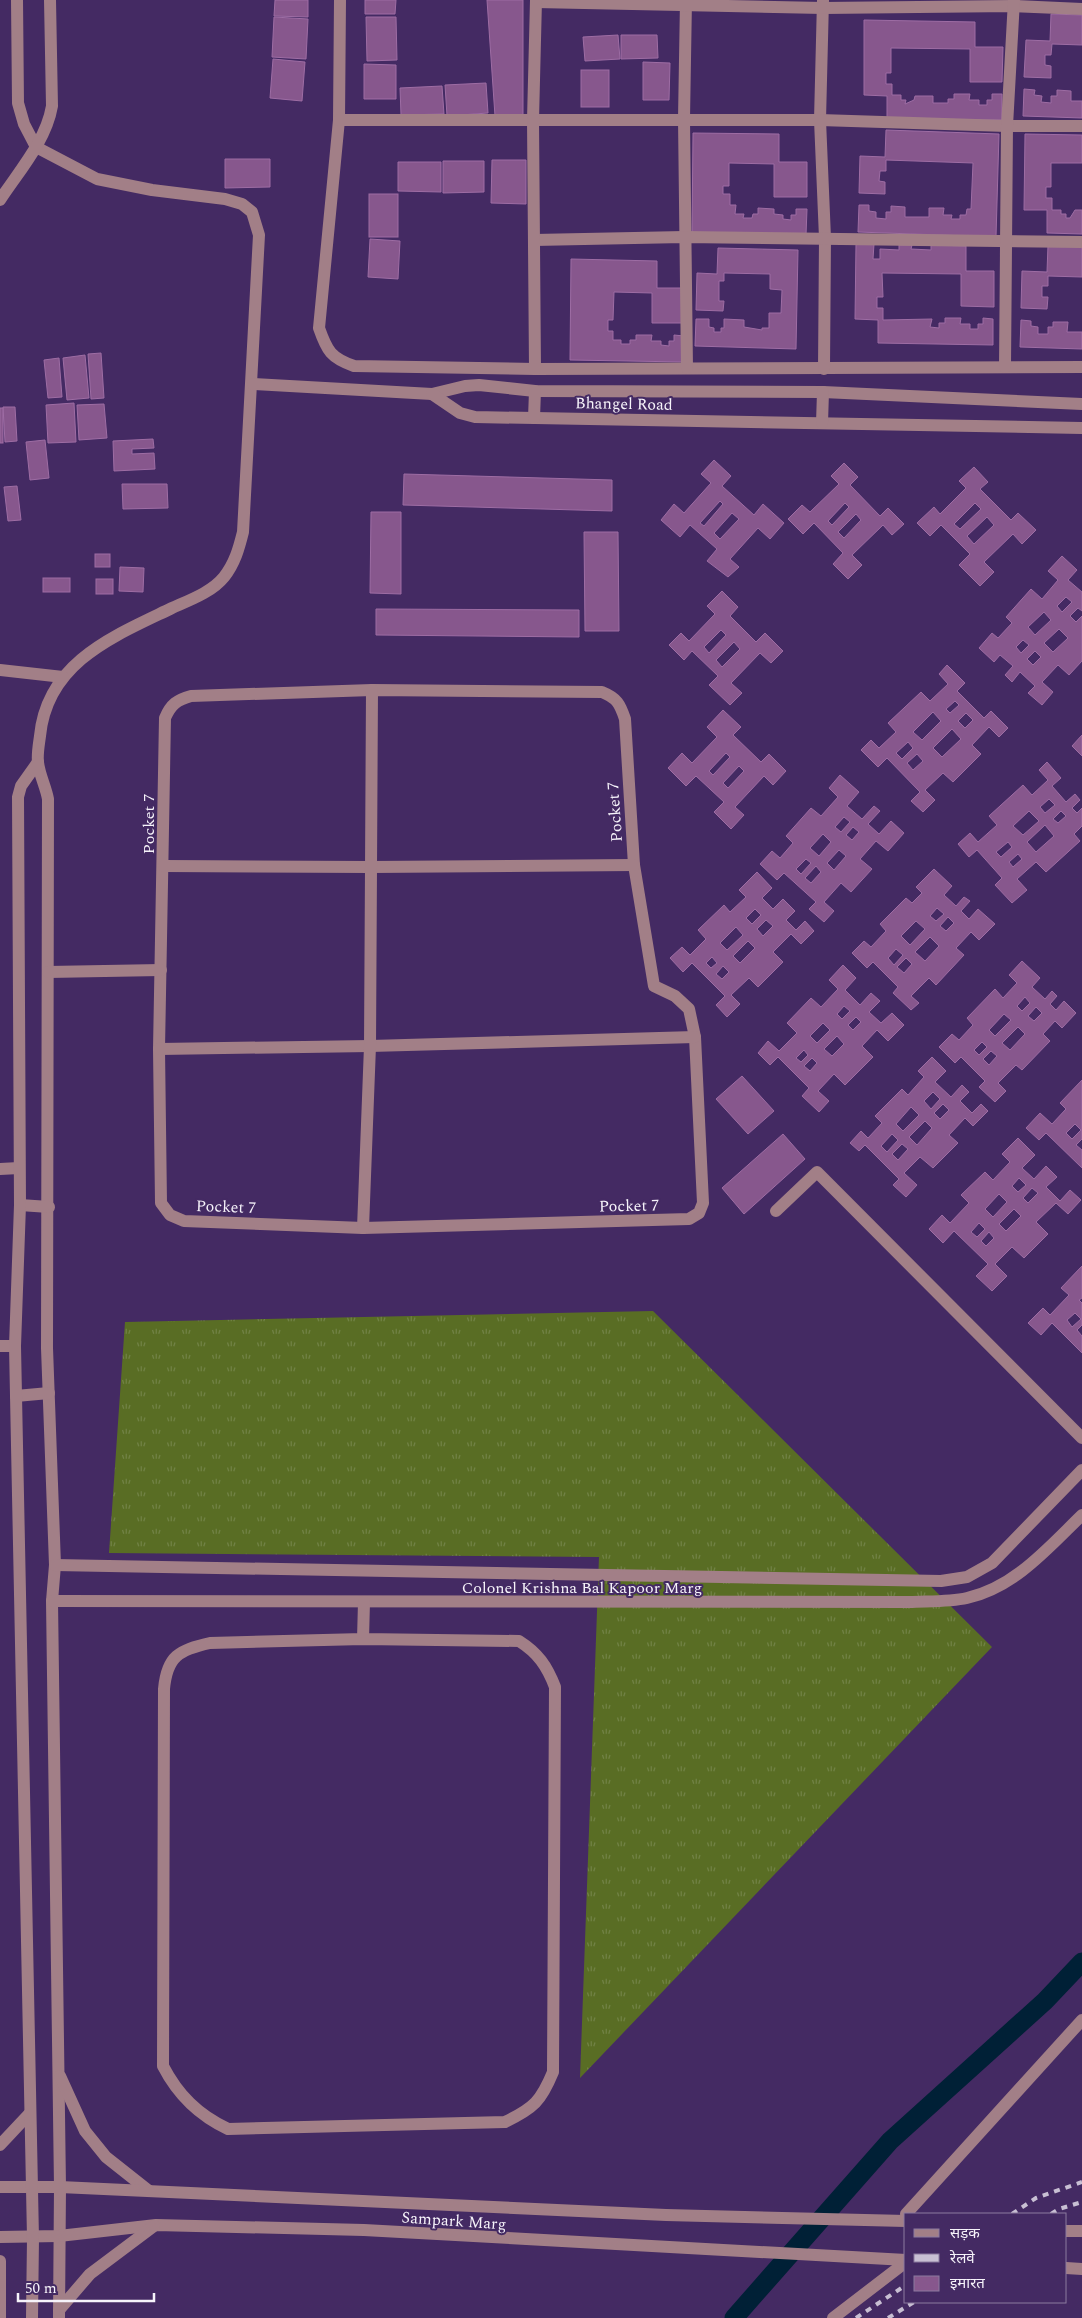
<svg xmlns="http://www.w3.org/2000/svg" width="1082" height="2318" font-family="Spectral,'Noto Sans Devanagari',serif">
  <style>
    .grass { fill: url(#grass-tufts) }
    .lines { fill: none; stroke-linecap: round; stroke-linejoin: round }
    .canal { stroke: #002036; stroke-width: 19 }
    .building { fill: #87578d; stroke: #9e6da4; fill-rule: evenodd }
    .minor { stroke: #a27f87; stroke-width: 12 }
    .rail { stroke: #c8bfd3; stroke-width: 4; stroke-dasharray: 6 6; stroke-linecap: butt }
    .labels { text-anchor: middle; stroke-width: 4; stroke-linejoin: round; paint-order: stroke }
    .street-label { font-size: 16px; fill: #f6f3fa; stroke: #442a63 }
  </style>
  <defs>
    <pattern id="grass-tufts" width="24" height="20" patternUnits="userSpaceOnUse" patternTransform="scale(1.25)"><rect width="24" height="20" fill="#596d24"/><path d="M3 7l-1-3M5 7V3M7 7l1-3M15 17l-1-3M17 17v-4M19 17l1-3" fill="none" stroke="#718245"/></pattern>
  </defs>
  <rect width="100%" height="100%" fill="#442a63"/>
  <polygon class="grass" points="653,1311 992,1647 580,2078 599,1557 109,1553 125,1322"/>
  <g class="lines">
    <polyline class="canal" points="734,2318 890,2141 1045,2001 1082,1962"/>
  </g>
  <g class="building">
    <polygon points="275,0 308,0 308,17 274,16"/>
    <polygon points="365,0 396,0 395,14 365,14"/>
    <polygon points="487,0 523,0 523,117 495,116"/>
    <polygon points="1051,14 1082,15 1082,45 1052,44 1051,55 1045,55 1045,65 1051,66 1051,78 1024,77 1026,40 1050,41"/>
    <polygon points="274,17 308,19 306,59 272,57"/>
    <polygon points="366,17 396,17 397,60 367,61"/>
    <polygon points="864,20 975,22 975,47 1003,47 1002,82 970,82 970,49 891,48 891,73 886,73 886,84 892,84 892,95 901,95 901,100 906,100 905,104 914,100 915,96 933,96 933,103 948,103 948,99 954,99 954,94 970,94 969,100 979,100 979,105 987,105 987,100 992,100 992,94 1002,94 1002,120 887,119 887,96 864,95"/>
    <polygon points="618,35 620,59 585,61 583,37"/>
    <polygon points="621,35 657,35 658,58 621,59"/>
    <polygon points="273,59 305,62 302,101 270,98"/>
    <polygon points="643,62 670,63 669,100 643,100"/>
    <polygon points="364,64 396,65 396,99 364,99"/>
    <rect x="581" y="70" width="28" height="37"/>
    <polygon points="486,83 488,113 447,116 445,85"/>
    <polygon points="442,86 444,114 401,115 400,88"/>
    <polygon points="1024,89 1035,90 1034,95 1042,96 1041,102 1051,103 1051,96 1057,96 1057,90 1071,91 1071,101 1082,101 1082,118 1023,116"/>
    <polygon points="886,130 999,134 996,237 858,232 859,205 869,205 869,211 876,212 876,218 886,219 886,212 891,212 891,206 905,207 905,217 929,217 929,208 944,208 943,215 952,215 951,219 960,219 960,215 966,215 967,209 971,209 973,163 886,160 886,171 880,171 879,181 885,182 885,194 859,193 860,156 885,157"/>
    <polygon points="693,133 779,134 779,162 807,162 807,197 774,197 774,164 729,163 729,186 723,186 723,194 730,194 730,205 736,205 735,214 744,214 743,218 752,218 753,214 758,214 758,208 774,209 774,214 783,215 783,219 791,220 791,215 796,215 796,209 807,209 806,235 692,234"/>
    <polygon points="1025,134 1082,135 1082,163 1051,163 1051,187 1046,187 1046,198 1052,198 1052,210 1061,210 1061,214 1066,214 1066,218 1070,218 1075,210 1082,210 1082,234 1047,233 1047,210 1024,210"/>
    <polygon points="225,159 270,159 270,187 225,188"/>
    <polygon points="492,160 526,160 526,204 491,203"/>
    <polygon points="443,161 484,161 484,192 443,193"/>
    <polygon points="398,162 441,162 441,192 398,191"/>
    <rect x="369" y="194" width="29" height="43"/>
    <polygon points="370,239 400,241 398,279 368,277"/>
    <polygon points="856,244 874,244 873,259 880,259 880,249 899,250 899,245 912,245 911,249 931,250 931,245 966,246 966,271 994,271 994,307 961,306 961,274 882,273 883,297 877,297 877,308 883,308 883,320 932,319 930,327 939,328 939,323 945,323 945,318 961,318 960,324 970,324 970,329 978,329 978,324 983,324 983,318 993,319 993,345 878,343 878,320 855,319"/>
    <polygon points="1048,245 1082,247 1082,277 1048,276 1048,286 1042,286 1042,297 1048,297 1047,309 1021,308 1022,271 1047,272"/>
    <polygon points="718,248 798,250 796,349 695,346 696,319 709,319 709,327 714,328 714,332 721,332 721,328 724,328 724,319 744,320 744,327 762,330 762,328 769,328 769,313 781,313 782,290 770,289 770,274 724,273 724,281 719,281 719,301 724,301 723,311 696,310 697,273 717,274"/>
    <polygon points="571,259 657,261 657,288 685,288 684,323 652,323 652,293 614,292 613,320 608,320 608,331 613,331 613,340 621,340 621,344 630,344 630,340 636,340 636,335 652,335 651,341 661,341 661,345 669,346 669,341 674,341 674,335 684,336 684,362 570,360"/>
    <polygon points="1021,320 1031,321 1031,326 1038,327 1038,334 1048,334 1048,327 1053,327 1053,322 1068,322 1067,332 1082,332 1082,349 1020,347"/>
    <polygon points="101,353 104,398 91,399 88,354"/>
    <polygon points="85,355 89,398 67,400 63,358"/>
    <polygon points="59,358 62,397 48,398 44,360"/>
    <polygon points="74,403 76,442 48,443 46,405"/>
    <polygon points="104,404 107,438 79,440 77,405"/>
    <polygon points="3,407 15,407 17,441 5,442"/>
    <rect x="0" y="408" width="3" height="35"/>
    <polygon points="153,439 154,448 132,449 132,454 154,453 155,469 114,471 113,441"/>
    <polygon points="45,440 49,478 30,480 26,442"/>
    <path d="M714 460 731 476 722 486 754 515 763 504 784 523 770 539 758 528 730 559 739 567 728 577 707 561 717 549 690 525 680 537 661 520 674 504 684 513 711 483 701 474ZM720 501 723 504 704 526 700 523ZM732 513 739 519 720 539 714 533Z"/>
    <path d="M844 463 858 477 850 485 880 516 888 508 904 524 892 535 883 525 852 555 862 565 848 579 833 564 843 553 814 523 803 534 788 519 802 505 810 512 839 484 831 476ZM845 503 849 507 832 525 828 521ZM856 514 861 520 844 538 838 532Z"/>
    <path d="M974 467 988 482 980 489 1011 520 1018 513 1036 530 1022 544 1013 534 984 562 994 572 980 586 959 565 970 554 941 525 930 536 917 523 934 507 940 514 966 488 959 481ZM975 503 981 509 960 529 954 524ZM987 517 994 525 974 544 967 536Z"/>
    <polygon points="404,474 612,480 612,511 403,505"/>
    <polygon points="122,484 167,484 168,508 123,509"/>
    <polygon points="17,486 21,520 8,521 4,487"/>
    <polygon points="371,512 401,512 401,594 370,593"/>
    <polygon points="584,532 618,532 619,631 585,631"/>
    <rect x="95" y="554" width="15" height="13"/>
    <path d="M1062 556 1077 570 1068 580 1082 592V611L1078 608 1070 616 1076 622 1082 616V661L1069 675 1058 665 1042 682 1053 692 1042 705 1028 693 1035 686 1020 672 1012 682 1005 675 1013 666 1000 655 994 662 979 648 992 633 998 638 1012 623 1006 617 1031 589 1042 599 1058 580 1048 571ZM1066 597 1072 602 1062 612 1057 606ZM1044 612 1051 620 1035 635 1028 627ZM1059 629 1068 638 1053 652 1044 643ZM1023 640 1029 645 1021 653 1016 647ZM1035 651 1041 657 1033 665 1027 659Z"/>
    <polygon points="120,567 144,568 143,592 119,591"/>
    <rect x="43" y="578" width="27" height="14"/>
    <rect x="96" y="579" width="17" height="15"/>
    <path d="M722 591 738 607 730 616 756 642 765 633 783 651 771 663 760 653 731 683 742 693 730 705 709 685 718 676 692 651 684 660 669 645 681 633 689 641 715 614 707 606ZM721 630 726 635 709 653 704 647ZM734 642 740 649 722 667 716 660Z"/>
    <polygon points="376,609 579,610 579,637 376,635"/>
    <path d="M947 665 965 683 957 691 984 718 991 711 1008 728 999 737 989 727 972 745 981 754 953 782 943 773 925 790 935 800 923 812 911 801 920 792 887 758 878 767 861 750 871 740 879 748 896 732 888 723 921 692 930 701 948 684 939 674ZM955 701 959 705 950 713 946 709ZM933 712 941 721 922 740 913 732ZM966 713 973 720 965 728 958 721ZM952 729 961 739 942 757 933 748ZM908 742 913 748 902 759 896 753ZM917 754 923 761 913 770 907 763Z"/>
    <path d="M723 710 741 727 733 735 761 762 769 754 786 771 773 785 764 776 735 807 744 815 731 829 714 812 724 802 696 776 686 786 668 768 682 753 692 763 717 737 707 727ZM726 753 730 757 713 775 709 771ZM739 766 744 771 728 788 723 783Z"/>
    <polygon points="1082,735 1082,756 1072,746"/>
    <path d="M1047 762 1061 778 1052 786 1066 802 1075 794 1080 800 1072 808 1077 813 1082 808V826L1074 834 1080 841 1046 872 1036 862 1017 879 1027 890 1012 903 995 885 1002 878 977 850 969 857 958 844 970 833 978 842 997 825 989 816 1023 785 1032 795 1048 780 1039 770ZM1049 799 1055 805 1045 813 1040 807ZM1029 811 1039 821 1023 835 1013 826ZM1061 811 1066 816 1058 823 1053 819ZM1045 825 1054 836 1036 852 1027 842ZM1008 842 1012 847 1001 857 996 852ZM1018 854 1022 859 1013 867 1009 862Z"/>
    <path d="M840 775 859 792 847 806 862 819 874 806 880 811 868 824 879 834 891 821 904 833 888 851 876 841 860 859 872 869 851 892 841 883 824 902 834 911 824 922 809 909 816 902 784 873 777 880 760 864 772 851 780 858 793 843 786 836 811 808 821 816 838 797 829 788ZM844 817 850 822 841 832 835 827ZM853 827 859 832 852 840 846 835ZM823 834 831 842 819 856 810 848ZM839 850 846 856 834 870 827 863ZM806 859 811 863 801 874 796 869ZM816 866 821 872 811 883 805 878Z"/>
    <path d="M934 869 952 886 944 895 956 906 964 897 970 901 961 911 969 919 978 909 995 924 979 940 971 932 956 948 964 955 936 985 929 978 911 996 919 1003 911 1010 893 993 898 987 873 962 867 968 852 953 864 941 871 947 886 931 880 924 906 898 912 903 922 893 916 887ZM937 908 944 914 936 921 930 916ZM948 917 954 923 946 931 940 926ZM916 921 925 929 910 945 901 936ZM930 937 939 946 925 961 915 952ZM896 949 903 955 894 965 888 958ZM906 958 912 964 904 973 897 967Z"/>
    <path d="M757 872 772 888 762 898 773 909 783 899 795 911 786 920 796 930 805 921 814 931 801 944 791 934 773 952 783 962 758 987 749 978 731 995 740 1004 727 1017 716 1005 725 996 692 963 683 972 670 958 682 947 690 955 706 939 698 930 724 905 730 912 746 897 739 890ZM755 909 761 915 752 924 746 918ZM766 920 773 926 763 936 757 929ZM736 927 743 935 727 950 720 943ZM748 941 755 948 740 963 733 956ZM712 957 717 963 711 968 706 963ZM723 966 729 972 722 979 716 974Z"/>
    <path d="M1022 961 1040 978 1032 987 1045 999 1052 991 1057 996 1050 1004 1056 1010 1064 1001 1076 1013 1062 1028 1055 1021 1043 1034 1050 1041 1022 1070 1016 1065 998 1083 1006 1091 995 1102 979 1087 985 1081 961 1057 955 1063 939 1047 952 1034 959 1040 973 1025 967 1018 995 989 1003 998 1017 983 1009 975ZM1025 997 1030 1003 1022 1011 1017 1006ZM1036 1007 1042 1013 1034 1021 1028 1016ZM1004 1014 1011 1020 995 1036 989 1030ZM1018 1027 1025 1034 1010 1050 1002 1043ZM982 1042 987 1047 979 1055 974 1050ZM991 1051 997 1056 989 1065 983 1059Z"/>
    <path d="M843 965 856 978 845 990 860 1005 871 993 880 1001 869 1012 881 1023 892 1013 904 1025 888 1041 877 1030 862 1046 873 1057 845 1085 834 1074 818 1091 829 1101 819 1112 802 1096 809 1088 778 1057 770 1065 758 1053 768 1041 779 1051 797 1033 787 1023 811 998 821 1007 838 989 829 980ZM844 1006 850 1011 842 1019 837 1014ZM856 1017 861 1022 853 1030 848 1025ZM823 1023 830 1030 817 1043 810 1036ZM837 1036 844 1044 832 1056 824 1049ZM804 1050 808 1055 801 1062 796 1058ZM812 1058 817 1063 810 1071 804 1066Z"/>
    <path d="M932 1057 946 1071 935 1082 951 1097 962 1085 969 1092 960 1101 972 1113 981 1104 988 1111 973 1126 965 1118 949 1135 958 1143 933 1168 920 1157 904 1173 917 1185 906 1197 893 1185 899 1179 865 1145 859 1151 850 1143 861 1131 868 1138 882 1123 875 1116 902 1089 908 1095 924 1077 918 1071ZM933 1092 940 1099 931 1109 924 1101ZM943 1104 949 1110 940 1119 934 1113ZM911 1107 919 1115 903 1131 896 1124ZM925 1121 932 1128 917 1145 909 1137ZM892 1134 898 1140 887 1152 881 1146ZM902 1144 908 1149 898 1160 892 1154Z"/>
    <polygon points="742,1076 774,1111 748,1134 716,1099"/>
    <path d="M1082 1080V1139L1076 1145 1082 1150V1168L1046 1133 1039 1140 1026 1128 1040 1113 1052 1124 1066 1109 1060 1103ZM1075 1124 1081 1130 1072 1139 1066 1133Z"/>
    <polygon points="783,1134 805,1159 744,1214 722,1188"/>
    <path d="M1018 1138 1035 1155 1022 1168 1034 1179 1046 1166 1057 1177 1046 1187 1060 1201 1070 1190 1081 1200 1068 1214 1056 1203 1036 1222 1048 1234 1024 1258 1012 1247 995 1264 1007 1276 992 1291 976 1276 988 1264 954 1231 943 1243 929 1229 942 1215 950 1223 969 1203 961 1195 985 1172 993 1180 1010 1162 1002 1154ZM1019 1178 1026 1185 1018 1192 1012 1186ZM1032 1188 1038 1193 1028 1203 1023 1198ZM999 1194 1007 1202 993 1217 985 1209ZM1014 1209 1021 1216 1006 1231 999 1224ZM979 1223 985 1229 977 1237 971 1232ZM989 1232 994 1238 986 1246 981 1241Z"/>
    <path d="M1082 1266V1298L1079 1300 1082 1303V1325L1077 1330 1082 1336V1353L1052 1323 1041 1335 1028 1323 1043 1308 1050 1315 1069 1295 1061 1288ZM1075 1313 1081 1319 1072 1327 1067 1320Z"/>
  </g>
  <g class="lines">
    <g class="minor">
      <path d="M17 0 18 103 24 124 36 147 97 179 152 190 225 199 242 204 252 212 259 235 243 532C239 548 235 563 224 577 212 592 190 600 172 608 114 636 47 662 40 736 39 744 37 754 38 762 39 774 46 787 48 799L47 1348 55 1565 52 1601 60 2187 59 2318"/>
      <path d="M340 0 339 120 319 328C327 351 331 358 354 366L535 369 1082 367"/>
      <polyline points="686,0 684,119 687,368"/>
      <polyline points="823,0 820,120 825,238 824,369"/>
      <polyline points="536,2 823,8 1013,6 1082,9"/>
      <polyline points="339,120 820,120 1007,126 1082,126"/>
      <path d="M0 200C19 171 46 141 52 106L50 0"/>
      <polyline points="534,240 684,237 1082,242"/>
      <polyline points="1005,367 1007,126 1014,0"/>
      <polyline points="535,369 533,120 536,0"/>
      <polyline points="253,384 432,394 465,386 479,385 535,391 823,392 1082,404"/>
      <polyline points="432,394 460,413 475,417 1082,428"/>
      <polyline points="534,418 535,391"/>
      <polyline points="822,423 823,392"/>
      <polyline points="0,670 63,677"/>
      <path d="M372 690 602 692C617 698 620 704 625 719L634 865 654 986 675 996 689 1009 695 1037 703 1203 699 1213 689 1219 363 1228 184 1221 170 1215 161 1203 159 1049 165 718C171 704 177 700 191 696Z"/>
      <polyline points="164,866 371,867 634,865"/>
      <polyline points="48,972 161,970"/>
      <polyline points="159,1049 370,1046 695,1037"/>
      <polyline points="0,1169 19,1168"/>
      <polyline points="20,1205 49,1207"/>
      <polyline points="776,1211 817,1172 1082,1438"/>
      <polyline points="363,1228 370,1046 372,690"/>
      <polyline points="0,1346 15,1346"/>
      <polyline points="16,1396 49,1393"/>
      <polyline points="55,1565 941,1581 967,1577 992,1563 1082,1470"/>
      <path d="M52 1601 909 1602C928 1601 949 1602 967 1598 1015 1587 1048 1548 1082 1515"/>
      <path d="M363 1639 519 1641C538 1653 547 1666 555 1687L553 2072C541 2101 534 2108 505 2122L228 2129C198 2115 178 2095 163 2066L164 1689C167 1656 179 1650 210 1643L363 1639 364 1602"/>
      <polyline points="60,2076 85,2131 106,2157 149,2191"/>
      <polyline points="0,2145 30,2113"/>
      <polyline points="0,2187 60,2187 666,2215 906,2221"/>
      <polyline points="906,2214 1082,2020"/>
      <polyline points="1066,2231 1082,2231"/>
      <polyline points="0,2237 59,2236 156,2225 364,2230 906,2260"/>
      <polyline points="0,2261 0,2318"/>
      <polyline points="1066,2268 1082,2269"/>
      <polyline points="59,2310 90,2274 154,2226"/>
      <polyline points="32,2318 33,2238 15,1346 20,1205 18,797 21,786 38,762"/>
      <polyline points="833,2318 906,2262"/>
    </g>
    <g class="rail">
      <polyline points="1012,2214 1036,2198 1082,2182"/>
      <polyline points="1051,2214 1059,2209 1082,2202"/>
      <polyline points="856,2318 906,2285"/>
      <polyline points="888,2318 914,2302"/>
    </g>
  </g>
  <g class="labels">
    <g class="street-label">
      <text transform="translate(624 403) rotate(1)" y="6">Bhangel Road</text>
      <text transform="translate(614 812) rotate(-94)" y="6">Pocket 7</text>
      <text transform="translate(148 824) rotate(-90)" y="6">Pocket 7</text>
      <text transform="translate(629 1205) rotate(-1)" y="6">Pocket 7</text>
      <text transform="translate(226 1206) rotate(2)" y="6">Pocket 7</text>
      <text x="582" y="1593">Colonel Krishna Bal Kapoor Marg</text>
      <text transform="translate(454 2220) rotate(4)" y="6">Sampark Marg</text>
    </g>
  </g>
  <rect x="904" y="2213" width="162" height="90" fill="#442a63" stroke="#8b7a9f"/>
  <rect x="914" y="2229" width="25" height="8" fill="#a27f87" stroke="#8b7a9f"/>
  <text x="950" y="2238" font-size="15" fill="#f6f3fa">सड़क</text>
  <rect x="914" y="2254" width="25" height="8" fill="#c8bfd3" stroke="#8b7a9f"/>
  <text x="950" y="2263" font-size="15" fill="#f6f3fa">रेलवे</text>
  <rect x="914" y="2276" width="25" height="15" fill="#87578d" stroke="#8b7a9f"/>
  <text x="950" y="2288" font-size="15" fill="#f6f3fa">इमारत</text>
  <path d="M18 2293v8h136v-8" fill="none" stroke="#f6f3fa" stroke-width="2.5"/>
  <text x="25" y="2293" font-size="15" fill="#f6f3fa" stroke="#442a63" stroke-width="4" paint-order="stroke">50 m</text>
</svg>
